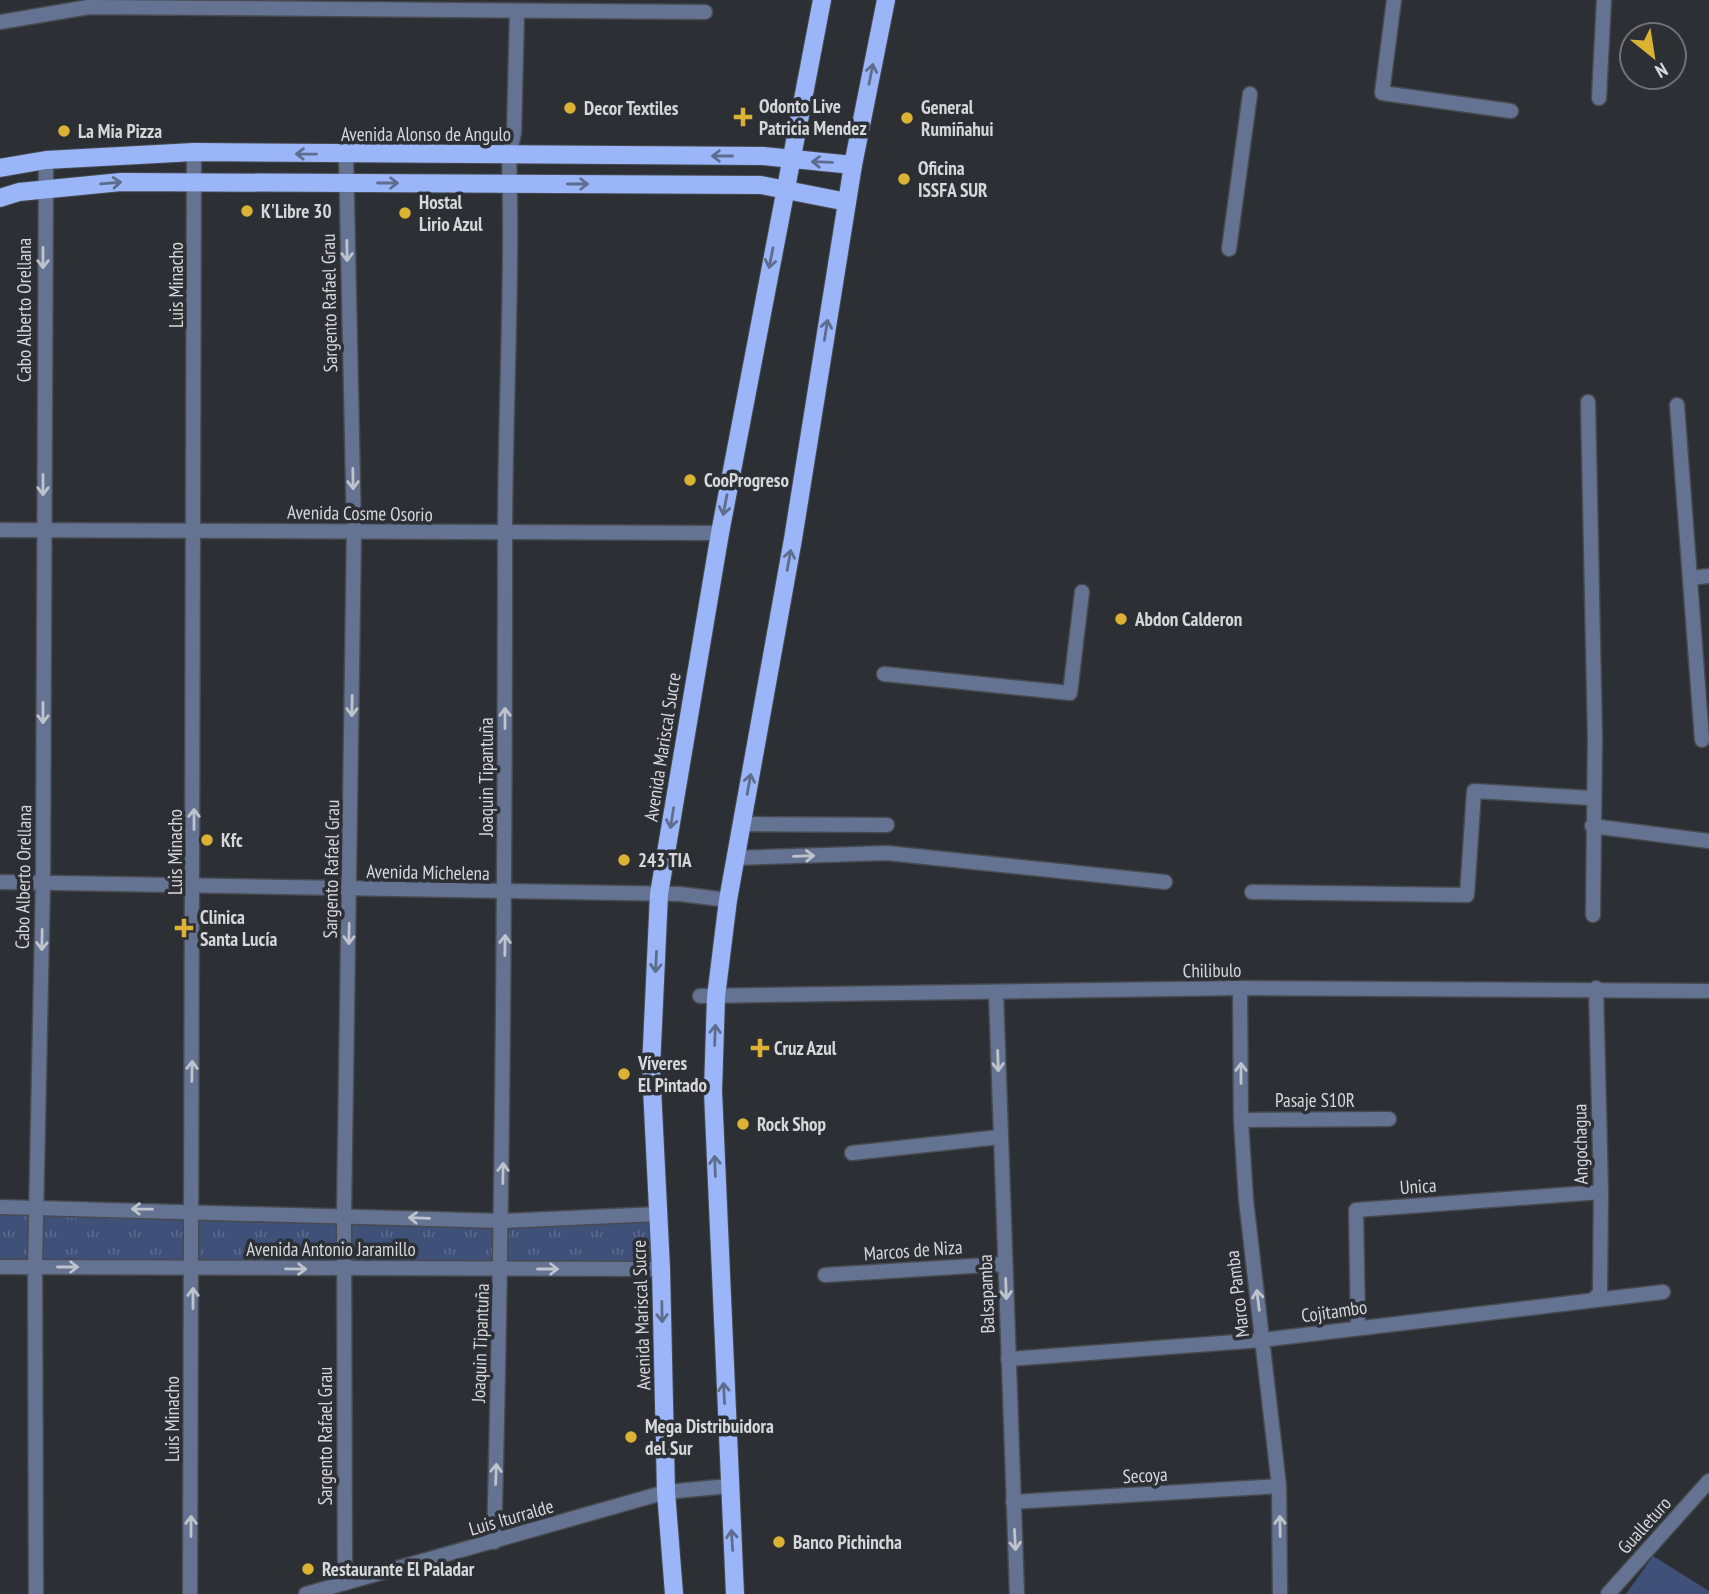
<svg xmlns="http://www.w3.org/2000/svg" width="1709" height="1594" font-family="'PT Sans Narrow',sans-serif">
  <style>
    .grass { fill: url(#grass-tufts) }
    .pitch { fill: #3f5079 }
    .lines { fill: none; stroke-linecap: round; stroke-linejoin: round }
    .street-casing { stroke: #474a4f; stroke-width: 17 }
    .primary-casing { stroke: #474a4f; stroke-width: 20 }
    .street { stroke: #657393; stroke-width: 14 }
    .primary { stroke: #9ab6f9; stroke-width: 18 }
    .oneway { stroke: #5e6c8d }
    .oneway2 { stroke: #bfc3cc }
    .poi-dot { fill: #dbb233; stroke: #2c2f34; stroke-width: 2.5 }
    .labels { text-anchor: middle; stroke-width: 7; stroke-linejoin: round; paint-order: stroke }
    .poi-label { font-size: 19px; font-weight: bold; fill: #d6d7da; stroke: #2c2f34; text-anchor: start }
    .street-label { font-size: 19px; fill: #d6d7da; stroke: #2c2f34 }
  </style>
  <defs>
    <pattern id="grass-tufts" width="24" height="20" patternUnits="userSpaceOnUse" patternTransform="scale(1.75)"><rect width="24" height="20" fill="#3f5079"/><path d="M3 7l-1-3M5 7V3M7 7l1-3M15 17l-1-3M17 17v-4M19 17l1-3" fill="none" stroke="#5a688b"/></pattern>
  </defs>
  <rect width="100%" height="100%" fill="#2c2f34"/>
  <polygon class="grass" points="0,1207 344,1216 658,1214 661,1269 0,1267"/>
  <polygon class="pitch" points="1653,1556 1709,1591 1709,1594 1626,1594"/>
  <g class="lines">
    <g class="street-casing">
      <g id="street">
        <polyline points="1394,0 1382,93 1511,111"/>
        <polyline points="0,22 89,7 705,12"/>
        <polyline points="1599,98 1604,0"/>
        <polyline points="1229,249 1250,94"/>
        <polyline points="1588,402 1595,738 1593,915"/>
        <polyline points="1677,405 1702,740"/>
        <polyline points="0,530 720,533"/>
        <polyline points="1690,578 1709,576"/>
        <polyline points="884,674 1070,693 1082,592"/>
        <polyline points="742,824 887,825"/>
        <polyline points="1592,826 1709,841"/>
        <polyline points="735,858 887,853 1165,882"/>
        <polyline points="0,882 680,894 728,900"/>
        <polyline points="1252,892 1467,895 1474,791 1592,798"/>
        <polyline points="1240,988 1241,1120 1246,1200 1279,1486 1280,1594"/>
        <polyline points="1596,988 1601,1192 1600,1292 1596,1297"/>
        <polyline points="996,993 1017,1594"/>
        <polyline points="700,996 1240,988 1709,991"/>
        <polyline points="1241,1120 1389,1119"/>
        <polyline points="852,1153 1000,1137"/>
        <polyline points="0,1207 502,1221 658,1214"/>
        <polyline points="0,1267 661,1269"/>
        <polyline points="825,1275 1005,1264"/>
        <polyline points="1358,1327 1356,1210 1601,1192"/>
        <polyline points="1008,1359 1262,1340 1663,1292"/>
        <polyline points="1013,1502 1279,1486"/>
        <path d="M494 1542C503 1207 505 873 505 538 505 410 513 282 509 155L514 133 517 12"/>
        <polyline points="345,1583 344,1216 354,531 346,155"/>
        <polyline points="36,1594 35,1267 43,881 46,160"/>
        <polyline points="190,1594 194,152"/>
        <polyline points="306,1594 666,1492 729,1486"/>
        <polyline points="1608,1594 1709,1481"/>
      </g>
    </g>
    <g class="primary-casing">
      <g id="primary">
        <polyline points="0,168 46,160 194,152 763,156 853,165"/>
        <polyline points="0,198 19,192 121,182 761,185 847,202"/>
        <polyline points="674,1594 666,1492 661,1269 651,1068 659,894 720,533 822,0"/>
        <polyline points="735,1594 713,1091 716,997 728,900 793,539 853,165 886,0"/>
      </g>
    </g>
    <use href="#street" class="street"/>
    <use href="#primary" class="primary"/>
  </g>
  <defs><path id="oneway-shaft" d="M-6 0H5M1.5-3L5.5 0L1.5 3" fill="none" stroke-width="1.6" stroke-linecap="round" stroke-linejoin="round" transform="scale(1.75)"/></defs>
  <g class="oneway">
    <use href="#oneway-shaft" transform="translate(871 74) rotate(-79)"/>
    <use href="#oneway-shaft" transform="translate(306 154) rotate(-179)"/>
    <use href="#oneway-shaft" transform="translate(722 156) rotate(-180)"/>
    <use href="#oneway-shaft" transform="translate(822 162) rotate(-178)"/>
    <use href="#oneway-shaft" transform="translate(111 183) rotate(-5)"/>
    <use href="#oneway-shaft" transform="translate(388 183)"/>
    <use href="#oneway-shaft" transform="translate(578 184)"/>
    <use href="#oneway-shaft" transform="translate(771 258) rotate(101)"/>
    <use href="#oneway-shaft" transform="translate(826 330) rotate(-81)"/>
    <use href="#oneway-shaft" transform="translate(725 505) rotate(101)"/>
    <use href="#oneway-shaft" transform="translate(789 560) rotate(-80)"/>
    <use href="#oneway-shaft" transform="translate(749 784) rotate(-80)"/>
    <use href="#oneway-shaft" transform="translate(672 818) rotate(99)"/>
    <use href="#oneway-shaft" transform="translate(656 962) rotate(93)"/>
    <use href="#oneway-shaft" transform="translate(715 1035) rotate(-88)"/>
    <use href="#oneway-shaft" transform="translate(715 1166) rotate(-92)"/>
    <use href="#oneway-shaft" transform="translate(662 1312) rotate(89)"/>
    <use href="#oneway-shaft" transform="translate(724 1393) rotate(-93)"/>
    <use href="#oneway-shaft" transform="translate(732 1540) rotate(-94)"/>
  </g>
  <g class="oneway2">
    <use href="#oneway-shaft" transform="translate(347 251) rotate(89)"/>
    <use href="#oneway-shaft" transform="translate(43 258) rotate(90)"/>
    <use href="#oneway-shaft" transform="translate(353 479) rotate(89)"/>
    <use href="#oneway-shaft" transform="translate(43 485) rotate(90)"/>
    <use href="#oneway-shaft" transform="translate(352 706) rotate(91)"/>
    <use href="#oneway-shaft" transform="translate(43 713) rotate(90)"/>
    <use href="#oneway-shaft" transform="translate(505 718) rotate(-90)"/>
    <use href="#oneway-shaft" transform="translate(194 819) rotate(-90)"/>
    <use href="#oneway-shaft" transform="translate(804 856) rotate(-2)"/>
    <use href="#oneway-shaft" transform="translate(349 934) rotate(91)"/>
    <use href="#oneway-shaft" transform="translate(42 940) rotate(91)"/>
    <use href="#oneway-shaft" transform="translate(505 945) rotate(-89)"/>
    <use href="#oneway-shaft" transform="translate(998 1061) rotate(88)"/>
    <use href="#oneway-shaft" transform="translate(192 1071) rotate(-89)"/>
    <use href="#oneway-shaft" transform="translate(1241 1073) rotate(-90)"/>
    <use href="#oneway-shaft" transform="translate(503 1173) rotate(-89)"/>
    <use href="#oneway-shaft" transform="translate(142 1209) rotate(-179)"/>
    <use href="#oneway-shaft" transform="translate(419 1218) rotate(-178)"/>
    <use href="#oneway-shaft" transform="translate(68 1267)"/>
    <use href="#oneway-shaft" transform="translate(296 1269) rotate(1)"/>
    <use href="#oneway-shaft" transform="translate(548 1269)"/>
    <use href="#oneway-shaft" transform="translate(1006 1289) rotate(88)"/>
    <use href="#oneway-shaft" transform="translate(193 1298) rotate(-90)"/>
    <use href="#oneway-shaft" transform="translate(1258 1300) rotate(-97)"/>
    <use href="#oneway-shaft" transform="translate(496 1474) rotate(-88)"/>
    <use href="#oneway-shaft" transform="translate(191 1526) rotate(-90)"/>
    <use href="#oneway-shaft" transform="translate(1280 1526) rotate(-91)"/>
    <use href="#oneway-shaft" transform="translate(1015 1540) rotate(87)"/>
  </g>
  <g class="poi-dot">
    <circle cx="570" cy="108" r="7"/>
    <path d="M739.5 106.5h7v7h7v7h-7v7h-7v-7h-7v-7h7z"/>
    <circle cx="907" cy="118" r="7"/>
    <circle cx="64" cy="131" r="7"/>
    <circle cx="904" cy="179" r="7"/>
    <circle cx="247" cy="211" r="7"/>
    <circle cx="405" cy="213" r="7"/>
    <circle cx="690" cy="480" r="7"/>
    <circle cx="1121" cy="619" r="7"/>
    <circle cx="207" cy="840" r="7"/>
    <circle cx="624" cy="860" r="7"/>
    <path d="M180.5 917.5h7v7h7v7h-7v7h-7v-7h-7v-7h7z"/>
    <path d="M756.5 1037.5h7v7h7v7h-7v7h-7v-7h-7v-7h7z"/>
    <circle cx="624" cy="1074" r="7"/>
    <circle cx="743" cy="1124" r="7"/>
    <circle cx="631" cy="1437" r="7"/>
    <circle cx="779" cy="1542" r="7"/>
    <circle cx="308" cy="1569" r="7"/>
  </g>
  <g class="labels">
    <g class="poi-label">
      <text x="759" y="113">Odonto Live<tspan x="759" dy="22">Patricia Mendez</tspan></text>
      <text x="921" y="114">General<tspan x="921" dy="22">Rumiñahui</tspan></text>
      <text x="584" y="115">Decor Textiles</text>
      <text x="78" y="138">La Mia Pizza</text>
      <text x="918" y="175">Oficina<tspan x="918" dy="22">ISSFA SUR</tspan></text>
      <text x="419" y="209">Hostal<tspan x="419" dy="22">Lirio Azul</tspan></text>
      <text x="261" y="218">K'Libre 30</text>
      <text x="704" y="487">CooProgreso</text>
      <text x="1135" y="626">Abdon Calderon</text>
      <text x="221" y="847">Kfc</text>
      <text x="638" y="867">243 TIA</text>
      <text x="200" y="924">Clinica<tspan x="200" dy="22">Santa Lucía</tspan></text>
      <text x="774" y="1055">Cruz Azul</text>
      <text x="638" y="1070">Víveres<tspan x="638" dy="22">El Pintado</tspan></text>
      <text x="757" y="1131">Rock Shop</text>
      <text x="645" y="1433">Mega Distribuidora<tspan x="645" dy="22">del Sur</tspan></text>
      <text x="793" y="1549">Banco Pichincha</text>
      <text x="322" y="1576">Restaurante El Paladar</text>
    </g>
    <g class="street-label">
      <text x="426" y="141">Avenida Alonso de Angulo</text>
      <text transform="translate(176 285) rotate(-90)" y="7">Luis Minacho</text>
      <text transform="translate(329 303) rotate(-91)" y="7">Sargento Rafael Grau</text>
      <text transform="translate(24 310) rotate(-90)" y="7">Cabo Alberto Orellana</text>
      <text transform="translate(360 513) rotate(1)" y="7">Avenida Cosme Osorio</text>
      <text transform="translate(662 747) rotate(-81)" y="7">Avenida Mariscal Sucre</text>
      <text transform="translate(486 777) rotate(-90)" y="7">Joaquin Tipantuña</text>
      <text transform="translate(175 852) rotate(-90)" y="7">Luis Minacho</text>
      <text transform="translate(331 869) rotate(-89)" y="7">Sargento Rafael Grau</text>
      <text transform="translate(428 872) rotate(1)" y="7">Avenida Michelena</text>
      <text transform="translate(23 877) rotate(-89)" y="7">Cabo Alberto Orellana</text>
      <text transform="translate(1212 970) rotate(-1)" y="7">Chilibulo</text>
      <text x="1315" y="1107">Pasaje S10R</text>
      <text transform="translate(1580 1144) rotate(-91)" y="7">Angochagua</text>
      <text transform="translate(1418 1186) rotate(-4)" y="7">Unica</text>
      <text x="331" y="1256">Avenida Antonio Jaramillo</text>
      <text transform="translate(913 1250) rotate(-4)" y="7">Marcos de Niza</text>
      <text transform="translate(986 1294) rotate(-92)" y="7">Balsapamba</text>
      <text transform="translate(1237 1294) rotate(-97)" y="7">Marco Pamba</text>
      <text transform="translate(1334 1311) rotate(-8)" y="7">Cojitambo</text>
      <text transform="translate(641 1315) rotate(-92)" y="7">Avenida Mariscal Sucre</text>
      <text transform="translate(480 1343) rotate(-88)" y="7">Joaquin Tipantuña</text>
      <text transform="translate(172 1419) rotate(-90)" y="7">Luis Minacho</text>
      <text transform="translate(325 1436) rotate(-90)" y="7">Sargento Rafael Grau</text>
      <text transform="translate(1145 1475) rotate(-3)" y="7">Secoya</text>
      <text transform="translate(511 1517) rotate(-16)" y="7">Luis Iturralde</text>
      <text transform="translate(1644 1525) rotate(-48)" y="7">Gualleturo</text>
    </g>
  </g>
  <g transform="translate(1653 56) rotate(150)"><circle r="33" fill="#2c2f34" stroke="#707276" stroke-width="2"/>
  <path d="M0-5L12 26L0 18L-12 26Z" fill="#dbb233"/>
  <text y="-10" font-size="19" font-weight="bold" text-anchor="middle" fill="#d6d7da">N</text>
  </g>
</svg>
